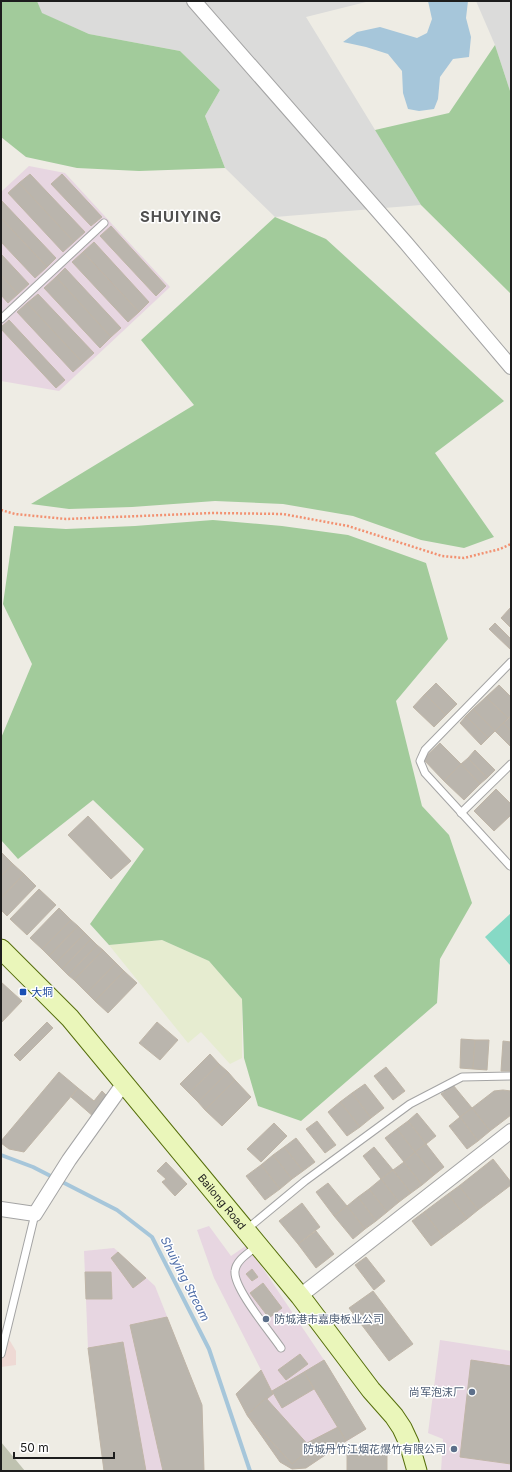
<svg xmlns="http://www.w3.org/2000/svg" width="512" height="1472" font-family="Inter,'Noto Sans SC',sans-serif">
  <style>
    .residential { fill: #dbdbda }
    .commercial { fill: #eed9d4 }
    .industrial { fill: #e7d6e1 }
    .construction { fill: #bfc2b0 }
    .farmland { fill: #e6ecd0 }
    .forest { fill: #a2cb9b }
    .pitch { fill: #86d9c5 }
    .water { fill: #a6c6da }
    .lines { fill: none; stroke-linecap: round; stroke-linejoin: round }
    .stream { stroke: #a6c6da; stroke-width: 4 }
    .building { fill: #bab5ad; stroke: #bfb5a7 }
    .lane-casing { stroke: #a4a4a4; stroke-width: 9 }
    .street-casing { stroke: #a4a4a4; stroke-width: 16 }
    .secondary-casing { stroke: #556e0a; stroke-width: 21 }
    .path { stroke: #f29171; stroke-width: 2.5; stroke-dasharray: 2 2; stroke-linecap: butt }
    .lane { stroke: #fff; stroke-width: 7 }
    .street { stroke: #fff; stroke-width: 14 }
    .secondary { stroke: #eaf6ba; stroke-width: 19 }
    .transit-dot { fill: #1a4fb4; stroke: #fff; stroke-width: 1.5 }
    .service-dot { fill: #5c6f8a; stroke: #fff; stroke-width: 1.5 }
    .labels { text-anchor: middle; stroke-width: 3; stroke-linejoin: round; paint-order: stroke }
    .transit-label { font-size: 11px; fill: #164399; stroke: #fff; text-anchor: start }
    .street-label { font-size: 11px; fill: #1d1d1d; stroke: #fff }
    .service-label { font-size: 11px; fill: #4e5e75; stroke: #fff; text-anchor: end }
    .water-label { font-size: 12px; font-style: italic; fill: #4f6ea8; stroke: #fff }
    .district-label { font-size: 15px; font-weight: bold; letter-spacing: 1px; fill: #505050; stroke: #fff }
  </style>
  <rect width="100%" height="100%" fill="#eeece4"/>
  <g class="residential">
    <polygon points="37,1 370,1 306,17 421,205 275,217 225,168 205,116 220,90 180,51 89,34 41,13"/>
    <polygon points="476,1 511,1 511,94 495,45"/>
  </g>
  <polygon class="commercial" points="1,1326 16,1351 16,1365 1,1367"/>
  <g class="industrial">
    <polygon points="29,166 65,173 170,287 59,391 1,381 1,192"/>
    <polygon points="209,1226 231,1256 247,1245 256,1258 324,1360 366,1429 306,1468 292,1469 280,1462 247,1415 236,1394 261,1370 214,1278 197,1230"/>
    <polygon points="114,1248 155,1286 202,1405 204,1471 104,1471 88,1349 84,1251"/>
    <polygon points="440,1340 511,1351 511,1471 441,1471 443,1439 428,1433"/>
  </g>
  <polygon class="construction" points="1,1442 25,1471 1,1471"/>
  <polygon class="farmland" points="162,940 209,961 242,999 242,1058 230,1064 201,1032 188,1043 109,945"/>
  <g class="forest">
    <polygon points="1,1 37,1 42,13 89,34 180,51 220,90 205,116 225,168 139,171 77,168 26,157 1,137"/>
    <polygon points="495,45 511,94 511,294 421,205 375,130 449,113"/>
    <polygon points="275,217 326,239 504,401 435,453 494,537 464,548 421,540 353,516 283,504 215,501 132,507 69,509 31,504 194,405 141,340"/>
    <polygon points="213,520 282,526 348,535 426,563 448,639 396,701 422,806 449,835 472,903 440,959 437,1003 301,1121 258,1106 244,1058 242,999 209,961 162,940 109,945 90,924 144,849 93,800 18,859 1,840 1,738 32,664 3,604 14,526 66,529 135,526"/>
  </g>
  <polygon class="pitch" points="511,913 511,966 485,937"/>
  <polygon class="water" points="428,1 468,1 466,18 471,37 469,57 453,59 440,77 438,99 434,109 419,111 408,109 403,93 402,71 388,54 366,47 343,42 357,32 380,27 417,38 427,33 432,19"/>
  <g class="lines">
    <polyline class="stream" points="1,1155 33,1167 117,1210 152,1237 209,1349 250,1471"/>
  </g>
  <g class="building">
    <polygon points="30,174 85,232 74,242 19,183"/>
    <polygon points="62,174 102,217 91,226 51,184"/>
    <polygon points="19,183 74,242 63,252 8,193"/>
    <polygon points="1,200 56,258 47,267 1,218"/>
    <polygon points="1,218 47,267 35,278 1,242"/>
    <polygon points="111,226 166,286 156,296 100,236"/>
    <polygon points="94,242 149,302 139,312 83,252"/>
    <polygon points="83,252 139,312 128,322 72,262"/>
    <polygon points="1,254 29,284 18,294 1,275"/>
    <polygon points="65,268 121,328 111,337 56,277"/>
    <polygon points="1,275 18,294 8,303 1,295"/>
    <polygon points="56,277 111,337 100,348 44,288"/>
    <polygon points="38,294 94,353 83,363 27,303"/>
    <polygon points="27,303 83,363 73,372 17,312"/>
    <polygon points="9,320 65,380 56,388 1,329 1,327"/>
    <polygon points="511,607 511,628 501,618"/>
    <polygon points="495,623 511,639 511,650 489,629"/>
    <polygon points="436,683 457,704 446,715 425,694"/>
    <polygon points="499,685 511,697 511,716 508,718 486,697"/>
    <polygon points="425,694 446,715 434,727 413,707"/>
    <polygon points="486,697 508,718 495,731 473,709"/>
    <polygon points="473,709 495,731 488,738 466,716"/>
    <polygon points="466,716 488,738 481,745 460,723"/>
    <polygon points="511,716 511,731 503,723"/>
    <polygon points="503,723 511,731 511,747 495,731"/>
    <polygon points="440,743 461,764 444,781 423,759"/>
    <polygon points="475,750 495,770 487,778 468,758"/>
    <polygon points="468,758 487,778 480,784 461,764"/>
    <polygon points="461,764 480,784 464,800 444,781"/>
    <polygon points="496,789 511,804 511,815 494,831 474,811"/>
    <polygon points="88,816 131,861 111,879 68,835"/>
    <polygon points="1,852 13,864 1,876"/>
    <polygon points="13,864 24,874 1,898 1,876"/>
    <polygon points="24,874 36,886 7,916 1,910 1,898"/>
    <polygon points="39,889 56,905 27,935 10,919"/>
    <polygon points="59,908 71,920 42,949 30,938"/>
    <polygon points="71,920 78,926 49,956 42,949"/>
    <polygon points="78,926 85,933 56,963 49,956"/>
    <polygon points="85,933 91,939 62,969 56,963"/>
    <polygon points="91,939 97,945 68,975 62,969"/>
    <polygon points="97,945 103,950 74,980 68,975"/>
    <polygon points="103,950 116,963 87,993 74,980"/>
    <polygon points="116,963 124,971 95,1001 87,993"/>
    <polygon points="124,971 137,983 108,1013 95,1001"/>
    <polygon points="1,982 22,1001 1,1023"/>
    <polygon points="47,1022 53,1028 20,1061 14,1055"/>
    <polygon points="157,1022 178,1040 160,1060 139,1043"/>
    <polygon points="461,1039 475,1040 473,1069 460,1068"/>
    <polygon points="475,1040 489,1040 487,1070 473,1069"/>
    <polygon points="503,1041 511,1042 511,1071 501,1071"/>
    <polygon points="210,1054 219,1064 189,1093 180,1084"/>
    <polygon points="219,1064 228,1072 198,1102 189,1093"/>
    <polygon points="386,1067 405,1091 393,1100 374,1076"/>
    <polygon points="59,1072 78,1088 24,1152 9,1149 1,1143 1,1141"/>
    <polygon points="228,1072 235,1080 205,1110 198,1102"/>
    <polygon points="235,1080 251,1097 222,1126 205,1110"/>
    <polygon points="365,1084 384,1108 371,1118 352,1093"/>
    <polygon points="453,1085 472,1108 460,1117 441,1094"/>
    <polygon points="78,1088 94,1101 102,1091 109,1098 94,1117 71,1097"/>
    <polygon points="503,1090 511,1091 511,1115 490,1131 472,1108 494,1091"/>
    <polygon points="352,1093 371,1118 360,1127 340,1102"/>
    <polygon points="340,1102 360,1127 347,1136 328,1112"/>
    <polygon points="472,1108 490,1131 478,1141 460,1117"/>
    <polygon points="417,1113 436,1136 426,1144 408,1121"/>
    <polygon points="460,1117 478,1141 467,1149 449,1126"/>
    <polygon points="317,1121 336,1145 325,1153 306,1129"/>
    <polygon points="408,1121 426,1144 415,1152 397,1129"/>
    <polygon points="274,1123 287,1136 261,1162 247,1149"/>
    <polygon points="397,1129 415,1152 404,1162 385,1138"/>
    <polygon points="296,1138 315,1162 303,1171 284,1147"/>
    <polygon points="426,1144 444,1167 434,1175 415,1152"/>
    <polygon points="284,1147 303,1171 292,1179 273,1155"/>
    <polygon points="374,1147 393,1170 381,1179 363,1156"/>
    <polygon points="415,1152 434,1175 422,1185 404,1162"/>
    <polygon points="273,1155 292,1179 280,1189 261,1165"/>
    <polygon points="493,1159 511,1182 511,1185 478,1210 459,1186"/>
    <polygon points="166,1162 187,1184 175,1196 162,1182 166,1179 157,1171"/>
    <polygon points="404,1162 422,1185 411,1193 393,1170"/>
    <polygon points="261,1165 280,1189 265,1200 246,1176"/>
    <polygon points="393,1170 411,1193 399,1202 381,1179"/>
    <polygon points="381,1179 399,1202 387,1212 369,1189"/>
    <polygon points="328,1183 347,1206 334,1216 316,1192"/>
    <polygon points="459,1186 478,1210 467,1219 448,1194"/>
    <polygon points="369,1189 387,1212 376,1221 358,1197"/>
    <polygon points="448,1194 467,1219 443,1237 424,1212"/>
    <polygon points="358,1197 376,1221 365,1229 347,1206"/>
    <polygon points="302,1203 320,1227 298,1244 279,1221"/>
    <polygon points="347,1206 365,1229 353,1239 334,1216"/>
    <polygon points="424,1212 443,1237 431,1246 412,1221"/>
    <polygon points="316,1231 334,1254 316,1268 298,1244"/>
    <polygon points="118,1252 146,1278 133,1288 111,1258"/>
    <polygon points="366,1257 385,1281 374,1290 355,1265"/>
    <polygon points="252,1269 258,1277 252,1281 246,1274"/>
    <polygon points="85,1272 111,1272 112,1299 86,1299"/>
    <polygon points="263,1283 282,1308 269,1318 250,1293"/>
    <polygon points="373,1291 413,1344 389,1361 349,1308"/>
    <polygon points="167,1317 202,1405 204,1471 163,1471 130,1325"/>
    <polygon points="123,1342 146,1471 104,1471 88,1348"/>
    <polygon points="300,1354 308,1364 286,1380 278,1370"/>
    <polygon points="324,1360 366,1429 346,1441 304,1372"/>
    <polygon points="471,1360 511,1366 511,1464 460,1457"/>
    <polygon points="261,1370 273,1394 247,1415 236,1394"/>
    <polygon points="304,1372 314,1389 282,1408 272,1391"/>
    <polygon points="266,1398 311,1448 292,1464 247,1415"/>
    <polygon points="247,1415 292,1464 311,1448 307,1443 338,1427 346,1441 306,1468 292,1469 280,1462"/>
    <rect x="347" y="1449" width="40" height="22"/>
  </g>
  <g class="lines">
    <g class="lane-casing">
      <g id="lane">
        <polyline points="1,319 104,223"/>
        <polyline points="511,662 425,750 420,761 425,773 510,866 511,865"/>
        <polyline points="461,813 511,764"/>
        <polyline points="247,1229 305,1181 410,1104 462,1077 511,1076"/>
        <path d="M257 1246C249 1253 236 1260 235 1271 233 1288 271 1333 281 1348"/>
        <polyline points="1,1354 35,1214"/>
      </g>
    </g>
    <g class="street-casing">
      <g id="street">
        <polyline points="194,1 406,243 511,367"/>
        <polyline points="1,1209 35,1214 69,1160 124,1083"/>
        <polyline points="300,1296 511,1131"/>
      </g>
    </g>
    <g class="secondary-casing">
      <g id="secondary">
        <path id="s1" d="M1 949 70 1018 300 1296 371 1390 394 1416 402 1428 409 1443 417 1471"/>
      </g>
    </g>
    <polyline class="path" points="1,510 15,514 66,519 213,513 283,514 348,526 442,556 464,558 500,549 511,544"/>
    <use href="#lane" class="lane"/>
    <use href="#street" class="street"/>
    <use href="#secondary" class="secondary"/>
  </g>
  <rect class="transit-dot" x="19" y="988" width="8" height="8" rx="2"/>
  <g class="service-dot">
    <circle cx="266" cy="1319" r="4"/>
    <circle cx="472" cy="1392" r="4"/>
    <circle cx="454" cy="1449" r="4"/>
  </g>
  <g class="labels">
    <g class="transit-label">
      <text x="31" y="996">大垌</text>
    </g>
    <g class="street-label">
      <text dy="4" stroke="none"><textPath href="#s1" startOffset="336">Bailong Road</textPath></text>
    </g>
    <g class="service-label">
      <text x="274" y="1323" text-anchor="start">防城港市嘉庚板业公司</text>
      <text x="464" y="1396">尚军泡沫厂</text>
      <text x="446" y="1453">防城丹竹江烟花爆竹有限公司</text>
    </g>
    <g class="water-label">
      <text transform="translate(185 1279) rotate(63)" y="4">Shuiying Stream</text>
    </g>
    <g class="district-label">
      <text x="181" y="222">SHUIYING</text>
    </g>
  </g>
  <rect width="512" height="1472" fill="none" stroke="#1d1d1d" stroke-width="4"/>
  <path d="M14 1452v6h100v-6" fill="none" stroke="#1d1d1d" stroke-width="2"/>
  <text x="20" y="1452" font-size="12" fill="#1d1d1d" stroke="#ffffff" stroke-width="3" paint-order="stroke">50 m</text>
</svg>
